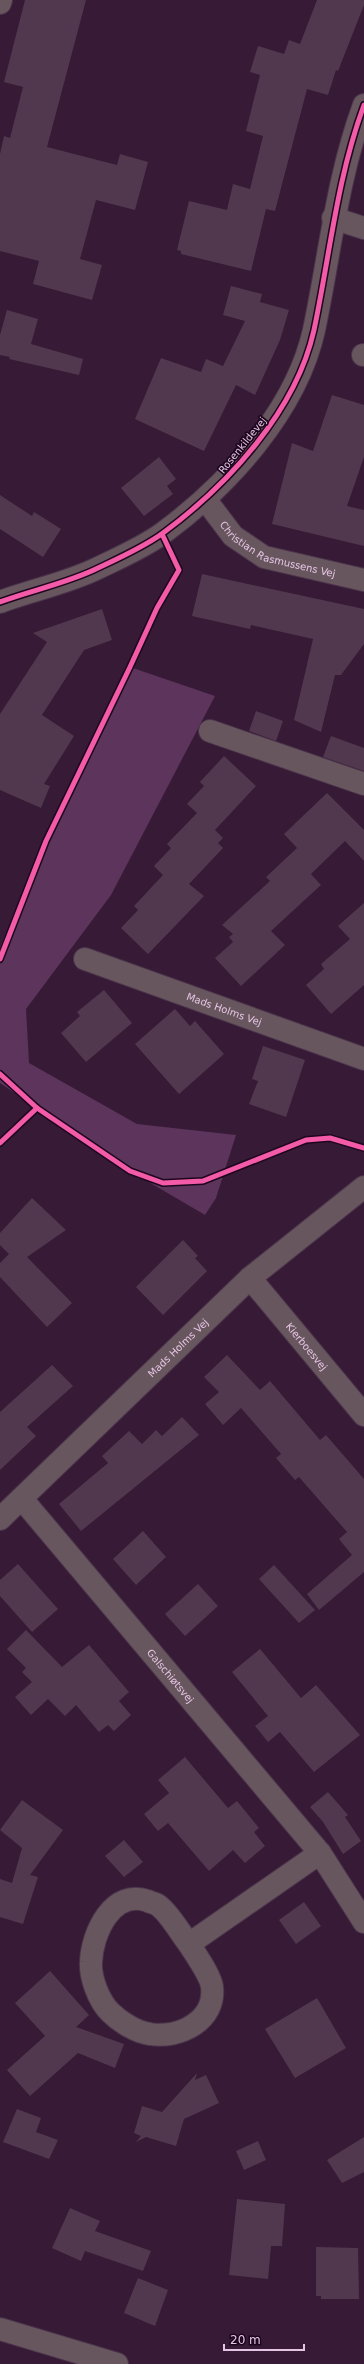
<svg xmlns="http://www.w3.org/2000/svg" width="364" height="2364" font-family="'DejaVu Sans',sans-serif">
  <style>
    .green { fill: #5c345c }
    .building { fill: #52384e }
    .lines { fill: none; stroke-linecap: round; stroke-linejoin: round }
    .minor-casing { stroke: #4c354c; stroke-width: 24 }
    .tertiary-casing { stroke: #4c354c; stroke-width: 24 }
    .minor { stroke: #68565e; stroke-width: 22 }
    .tertiary { stroke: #68565e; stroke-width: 22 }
    .cycleway-casing { stroke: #1e071e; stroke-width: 8 }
    .cycleway { stroke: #f35aa7; stroke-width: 5 }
    .labels { text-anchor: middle; stroke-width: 3.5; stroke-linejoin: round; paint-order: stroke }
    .street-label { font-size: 10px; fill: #e5c5e4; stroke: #1e071e }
  </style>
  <rect width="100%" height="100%" fill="#361a36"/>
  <polygon class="green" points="130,667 215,696 111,895 26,1009 29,1063 137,1124 236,1135 216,1198 205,1215 130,1171 0,1083 0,947 46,841"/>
  <g class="building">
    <polygon points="25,0 86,0 47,147 117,165 120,154 148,162 135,210 96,200 80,259 102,265 92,300 33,284 39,261 0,251 0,154 4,136 10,138 23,87 4,82"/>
    <polygon points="317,0 364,0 364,5 338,71 336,70 328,95 307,89 275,211 266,209 251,271 181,254 181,251 177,250 189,201 227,210 233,184 250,189 263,136 246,131 260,75 250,72 258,46 284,54 289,40 300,44"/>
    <polygon points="231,286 262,294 260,302 289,310 280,340 255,395 236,385 204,451 135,419 161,358 201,372 206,359 223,366 245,321 223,315"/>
    <polygon points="7,310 38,319 31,344 83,359 79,375 9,359 10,357 0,355 0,335"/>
    <polygon points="332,395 364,405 364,457 347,506 364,510 364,546 272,524 292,443 313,451"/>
    <polygon points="159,457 176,479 167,486 173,494 144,516 121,488"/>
    <polygon points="0,495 32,516 34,512 61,529 43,557 0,529"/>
    <polygon points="202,574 364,609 364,644 341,675 335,675 321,732 294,720 313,639 251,625 250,629 192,616"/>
    <polygon points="102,609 112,640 84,650 42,715 74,736 44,784 50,786 41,808 0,790 0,714 47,642 33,633"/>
    <polygon points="256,711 283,721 276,741 249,731"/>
    <polygon points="331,736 364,748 364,771 323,757"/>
    <polygon points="224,756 256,786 215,830 223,838 218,843 223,848 189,884 204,896 148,954 121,928 138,910 134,906 163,875 154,866 171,848 167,844 197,813 187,804 204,786 200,782"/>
    <polygon points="327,793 364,830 364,861 345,841 311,874 321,885 271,931 285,945 241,986 215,958 233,942 229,937 233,934 222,925 270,881 266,877 297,848 284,834"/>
    <polygon points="364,903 364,985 331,1014 306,985 324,969 321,964 350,939 338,926"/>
    <polygon points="104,990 132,1023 86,1062 61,1033 80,1016 77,1012"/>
    <polygon points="175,1009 190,1026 195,1021 224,1054 179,1094 135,1044"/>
    <polygon points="263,1046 305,1060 286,1117 249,1104 258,1081 252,1079"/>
    <polygon points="32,1198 66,1230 27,1257 72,1303 47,1327 0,1277 0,1263 9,1254 0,1245 0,1233"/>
    <polygon points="183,1240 198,1256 195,1258 207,1271 163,1315 136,1287"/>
    <polygon points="227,1355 260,1390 270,1381 320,1440 326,1435 364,1479 364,1572 319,1610 307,1594 352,1555 339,1539 347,1532 299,1477 295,1480 276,1458 281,1454 241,1408 223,1425 205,1404 219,1392 204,1377"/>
    <polygon points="52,1365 73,1386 27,1427 36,1436 0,1470 0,1412"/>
    <polygon points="182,1417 199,1435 81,1531 59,1504 108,1463 102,1456 129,1431 142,1444 156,1430 162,1436"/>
    <polygon points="143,1531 166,1557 136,1585 113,1559"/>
    <polygon points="18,1564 58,1609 32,1632 0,1596 0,1580"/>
    <polygon points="274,1565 315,1610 299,1623 259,1579"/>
    <polygon points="198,1584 218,1606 185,1636 165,1614"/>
    <polygon points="26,1630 62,1667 89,1645 129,1692 119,1701 131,1715 114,1731 108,1725 99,1732 76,1705 65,1716 48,1699 31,1715 15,1697 32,1682 22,1672 26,1668 7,1649"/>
    <polygon points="260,1649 301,1698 316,1685 360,1735 314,1772 280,1732 268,1742 255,1726 268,1716 232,1672"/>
    <polygon points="185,1757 228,1808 237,1801 259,1828 254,1832 265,1846 245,1863 233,1850 209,1871 168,1823 158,1831 144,1814 169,1793 158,1780"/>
    <polygon points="328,1792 348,1815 345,1817 361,1841 343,1854 323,1822 310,1807"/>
    <polygon points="22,1800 63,1830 30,1875 38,1877 23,1924 0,1917 0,1879 12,1883 22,1848 0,1830"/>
    <polygon points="124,1840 143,1862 124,1877 105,1856"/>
    <polygon points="304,1902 321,1926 296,1944 279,1920"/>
    <polygon points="50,1971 89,2015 76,2027 124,2044 115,2068 78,2053 30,2096 7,2070 45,2036 15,2003"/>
    <polygon points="317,1998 346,2048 295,2078 265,2029"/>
    <polygon points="197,2073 195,2080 206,2075 219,2103 184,2119 176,2146 146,2137 136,2142 141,2136 134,2133 142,2106 162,2112"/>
    <polygon points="17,2109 41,2118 36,2132 58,2140 49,2159 3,2142"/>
    <polygon points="364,2137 364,2172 342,2183 327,2160"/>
    <polygon points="258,2141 266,2160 244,2170 236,2151"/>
    <polygon points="237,2199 285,2204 282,2246 271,2246 268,2279 229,2275"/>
    <polygon points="70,2208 100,2221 95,2231 151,2251 143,2271 85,2251 81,2261 52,2248"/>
    <polygon points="316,2247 358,2248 359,2299 321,2299 321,2296 316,2296"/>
    <polygon points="138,2278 168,2290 155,2326 124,2313"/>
  </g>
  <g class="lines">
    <g class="minor-casing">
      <g id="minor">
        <polyline points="0,3 1,0"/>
        <polyline points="333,218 364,228"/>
        <polyline points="363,355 364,355"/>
        <path id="s1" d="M205 499 233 536 264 557 364 580"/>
        <polyline points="210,731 364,784"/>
        <path id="s2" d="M85 959 364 1059"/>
        <path id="s3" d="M250 1278 364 1415"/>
        <path id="s4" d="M22 1499 320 1853 364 1922"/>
        <path d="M189 1944C195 1954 211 1976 212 1987 216 2020 180 2039 150 2034 136 2032 120 2022 110 2012 99 2001 90 1978 91 1962 92 1933 113 1888 148 1901 151 1903 157 1903 159 1906 169 1913 181 1934 189 1944L320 1853"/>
        <polyline points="0,2329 117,2364"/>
      </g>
    </g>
    <g class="tertiary-casing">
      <g id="tertiary">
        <path d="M0 602C32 590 68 583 98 568 119 558 144 547 163 533 228 485 296 411 314 330 330 254 337 178 364 105"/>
        <path id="s5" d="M0 1519 250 1278 364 1187"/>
      </g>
    </g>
    <use href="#minor" class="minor"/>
    <use href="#tertiary" class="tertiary"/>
    <g class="cycleway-casing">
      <g id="cycleway">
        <path d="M0 602C32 590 68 583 98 568 119 558 144 547 163 533 228 485 296 411 314 330 330 254 337 178 364 105"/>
        <polyline points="0,959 46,841 130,667 157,608 179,570 162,534"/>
        <polyline points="0,1074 37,1108 130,1171 163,1183 203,1181 306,1140 330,1138 364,1148"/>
        <polyline points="0,1143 37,1108"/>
      </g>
    </g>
    <use href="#cycleway" class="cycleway"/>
  </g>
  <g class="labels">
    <g class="street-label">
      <text transform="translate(242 445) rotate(-51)" y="4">Rosenkildevej</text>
      <text dy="4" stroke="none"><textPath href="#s1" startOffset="93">Christian Rasmussens Vej</textPath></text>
      <text dy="4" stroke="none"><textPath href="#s2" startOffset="148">Mads Holms Vej</textPath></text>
      <text dy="4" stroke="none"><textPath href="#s3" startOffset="89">Kierboesvej</textPath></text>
      <text dy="4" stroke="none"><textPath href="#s5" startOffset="247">Mads Holms Vej</textPath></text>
      <text dy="4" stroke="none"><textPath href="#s4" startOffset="231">Galschiøtsvej</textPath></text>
    </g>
  </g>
  <path d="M224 2344v6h80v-6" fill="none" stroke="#e5c5e4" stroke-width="2"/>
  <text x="230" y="2344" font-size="12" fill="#e5c5e4" stroke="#1e071e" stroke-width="3" paint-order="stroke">20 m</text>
</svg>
